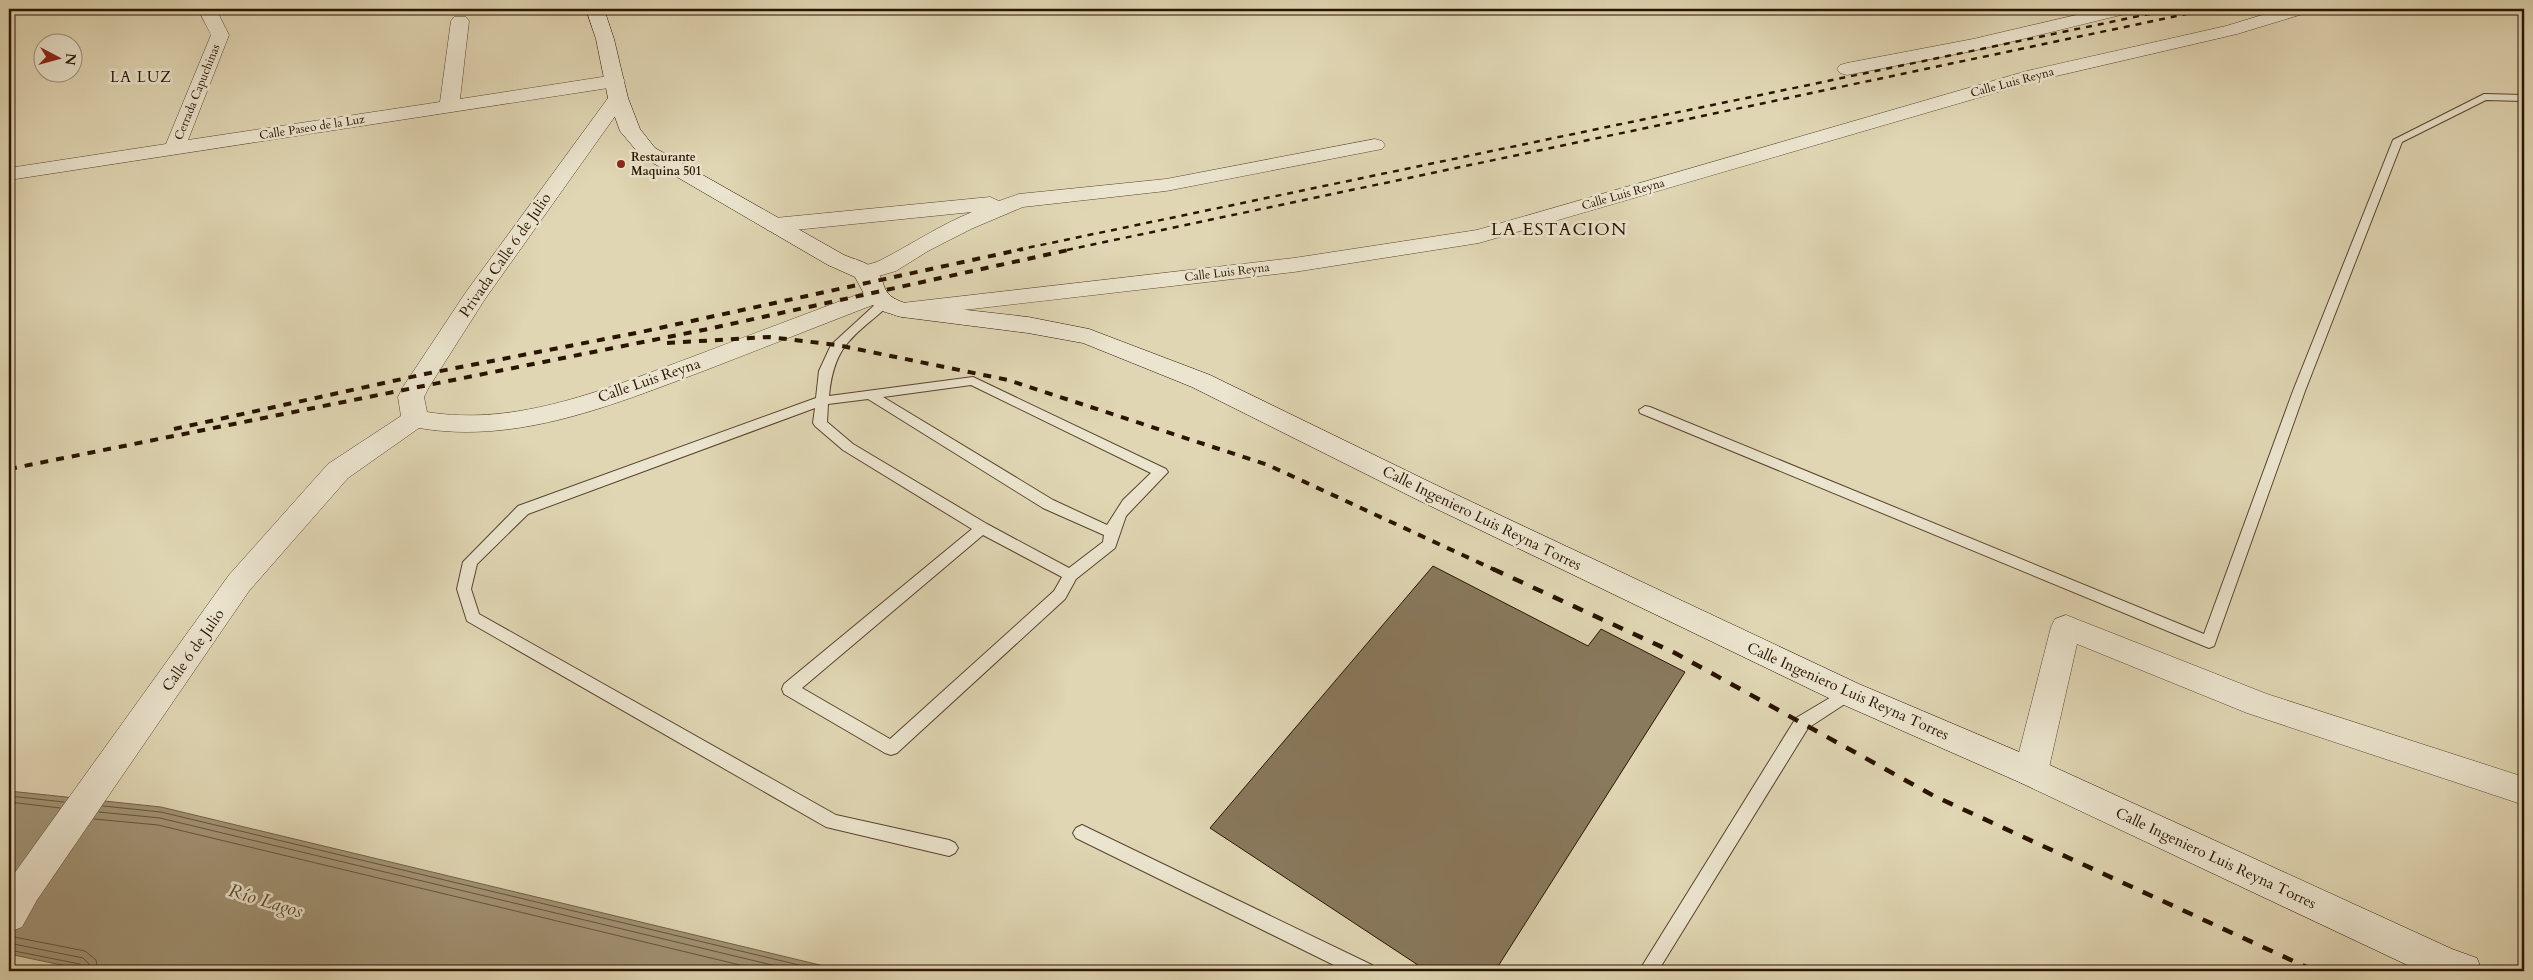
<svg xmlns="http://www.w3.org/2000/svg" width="2533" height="980" font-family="Cardo,serif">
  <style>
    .water { fill: #a29476; stroke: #726147 }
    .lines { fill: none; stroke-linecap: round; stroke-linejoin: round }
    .shore { stroke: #66543b; stroke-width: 1 }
    .building { fill: #89795d; stroke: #2a1400 }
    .lane-casing { stroke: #58442d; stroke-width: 2 }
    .street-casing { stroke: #58442d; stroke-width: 1 }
    .secondary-casing { stroke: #2a1400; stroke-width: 1 }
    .lane { fill: #ebe4ce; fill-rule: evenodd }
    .street { fill: #ebe4ce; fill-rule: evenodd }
    .secondary { fill: #ebe4ce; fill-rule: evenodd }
    .rail-far2 { stroke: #2a1400; stroke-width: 2.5; stroke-dasharray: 6 6; stroke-linecap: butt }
    .rail-far1 { stroke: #2a1400; stroke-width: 4; stroke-dasharray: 8 8; stroke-linecap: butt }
    .rail { stroke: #2a1400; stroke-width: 4.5; stroke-dasharray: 11 11; stroke-linecap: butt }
    .poi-dot { fill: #8f2418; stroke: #ebe4ce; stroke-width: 2 }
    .labels { text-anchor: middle; stroke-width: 5; stroke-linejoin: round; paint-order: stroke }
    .far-street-label { font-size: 12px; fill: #2a1400; stroke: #ebe4ce }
    .far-poi-label { font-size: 12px; font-weight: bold; fill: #2a1400; stroke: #ebe4ce; text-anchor: start }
    .far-quarter-label { font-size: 15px; letter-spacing: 1px; fill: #2a1400; stroke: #ebe4ce }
    .street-label { font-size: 15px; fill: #2a1400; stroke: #ebe4ce }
    .quarter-label { font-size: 18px; letter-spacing: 1px; fill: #2a1400; stroke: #ebe4ce }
    .near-water-label { font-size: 19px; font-style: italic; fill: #5a472f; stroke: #ebe4ce }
  </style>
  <rect width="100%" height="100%" fill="#e0d6b3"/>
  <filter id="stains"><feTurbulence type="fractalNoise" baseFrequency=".004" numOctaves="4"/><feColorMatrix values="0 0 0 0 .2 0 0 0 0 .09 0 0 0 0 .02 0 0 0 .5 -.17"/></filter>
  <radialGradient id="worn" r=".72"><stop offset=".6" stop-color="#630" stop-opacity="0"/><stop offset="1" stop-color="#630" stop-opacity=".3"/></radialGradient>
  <polygon class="water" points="9,791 161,807 845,971 90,971 9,954"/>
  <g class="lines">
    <g class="shore">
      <polyline points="9,796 64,802"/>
      <polyline points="9,802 60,808"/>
      <polyline points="103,806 161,812 824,971"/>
      <polyline points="99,812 160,818 797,971"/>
      <polyline points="94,819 158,825 765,971"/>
      <polyline points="9,936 85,951 96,960 98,971"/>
      <polyline points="9,943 83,958 89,964 91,971"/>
      <polyline points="9,950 80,964 85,971"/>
    </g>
  </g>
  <polygon class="building" points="1433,566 1588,646 1601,629 1685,672 1495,971 1427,971 1210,828"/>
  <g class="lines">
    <g class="lane-casing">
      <g id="lane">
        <polygon points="2484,94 2524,95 2524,101 2486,100 2402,142 2305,391 2214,646 2209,648 2204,646 1640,413 1639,410 1645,406 1650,407 2204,634 2293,391 2393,140"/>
        <path d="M883 300 887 301 889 304 887 307C852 338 834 345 829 396L973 377 1166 469 1168 472 1126 516 1115 548 1076 579 1065 599 897 753 891 755 885 753 784 694 782 689 784 684 972 529 843 450 815 426 813 423 815 408 528 514 477 564 471 589 479 614 836 815 949 840 955 843 958 848 955 853 949 856 826 827 467 621 457 589 463 562 518 506 816 398 819 371 831 345 879 301ZM971 385 1151 473 1123 500 1107 525 1053 500 883 397ZM868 399 1043 508 1104 535 1103 542 1069 568 987 524 853 444 827 422 828 404ZM983 535 1062 577 1054 591 890 739 802 688Z"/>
        <polygon points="1848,687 1854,688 1856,693 1854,698 1808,728 1658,971 1639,971 1796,718"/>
        <polygon points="1082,825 1372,965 1374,971 1346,971 1076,838 1073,833 1076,828"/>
      </g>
    </g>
    <g class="street-casing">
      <g id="street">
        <polygon points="198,9 216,9 229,35 188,140 440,102 451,21 454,17 466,17 469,21 460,99 615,75 622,77 625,81 622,85 615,87 9,180 9,168 166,144 211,35"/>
        <polygon points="2102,9 2132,9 2129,13 1973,51 1847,75 1840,73 1837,69 1840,65 1847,63 1973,39"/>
        <polygon points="2282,9 2309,9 2306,13 2237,34 2039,80 1479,243 1294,272 902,317 894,315 890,310 894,305 902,303 1294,258 1477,230 2027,71 2226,26"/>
        <path d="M618 92 625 94 628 98 485 299 429 387 424 397 427 412C518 427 608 388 692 357 750 335 809 313 867 291L875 289 883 291 887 296 883 301C824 324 765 347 706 370 615 404 518 445 419 428L348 478 249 591 37 900 22 927 9 932V882L11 878 229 575 328 464 401 416 398 397 403 387 466 292 611 94Z"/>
        <path d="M1375 139 1382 141 1385 145 1382 149 1166 191 1023 207 971 229 928 251 896 271 865 280 857 278 853 273C860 264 872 265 881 260 912 244 940 225 972 212L775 232 767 230 764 225 767 220 775 218 990 197 999 201 1019 194 1166 179Z"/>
        <polygon points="2066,615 2267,694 2524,777 2524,805 2247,713 2077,644 2048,772 2043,782 2031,786 2019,782 2014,772 2051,627 2055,619"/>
      </g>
    </g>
    <g class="secondary-casing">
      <path id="secondary" d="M586 9H604L614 39 628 98 640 129 655 148 844 255C853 259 867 262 874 269 889 282 877 294 905 303L1028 317 1089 329 1210 375 1438 486 1859 684 2043 762 2452 949 2477 958 2482 971H2420L2019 782 1837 702 1418 500 1192 387 1083 343 1028 333 902 317 885 312 869 303 855 277 828 265 641 156 620 131 608 98 596 39Z"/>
    </g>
    <use href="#lane" class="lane"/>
    <use href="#street" class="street"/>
    <use href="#secondary" class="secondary"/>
    <g class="rail-far2">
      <polyline points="1017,250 2173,9"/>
      <polyline points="1067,250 2210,9"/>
    </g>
    <g class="rail-far1">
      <polyline points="667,343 769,337 837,345 1008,380 1268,465 1495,570"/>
      <polyline points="174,429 425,374 641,332 1023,249"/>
      <polyline points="9,469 708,329 1073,249"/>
    </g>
    <polyline class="rail" points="1493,569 1675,653 1934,796 2315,971"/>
  </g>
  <circle class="poi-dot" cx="621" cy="164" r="5"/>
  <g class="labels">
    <g class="far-street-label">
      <text transform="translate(2012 82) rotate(-15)" y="4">Calle Luis Reyna</text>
      <text transform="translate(197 92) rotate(-68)" y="4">Cerrada Capuchinas</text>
      <text transform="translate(312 127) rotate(-9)" y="4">Calle Paseo de la Luz</text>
      <text transform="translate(1623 194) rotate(-16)" y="4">Calle Luis Reyna</text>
      <text transform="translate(1227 272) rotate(-7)" y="4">Calle Luis Reyna</text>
    </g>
    <g class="far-poi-label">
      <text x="631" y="161">Restaurante<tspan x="631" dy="14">Maquina 501</tspan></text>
    </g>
    <g class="far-quarter-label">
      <text x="141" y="82">LA LUZ</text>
    </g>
    <g class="street-label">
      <text transform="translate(505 255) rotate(-55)" y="5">Privada Calle 6 de Julio</text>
      <text transform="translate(649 380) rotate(-19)" y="5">Calle Luis Reyna</text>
      <text transform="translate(1482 518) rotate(26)" y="5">Calle Ingeniero Luis Reyna Torres</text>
      <text transform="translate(193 650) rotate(-55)" y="5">Calle 6 de Julio</text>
      <text transform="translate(1848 691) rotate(24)" y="5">Calle Ingeniero Luis Reyna Torres</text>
      <text transform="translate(2216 858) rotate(25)" y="5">Calle Ingeniero Luis Reyna Torres</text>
    </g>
    <g class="quarter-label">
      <text x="1559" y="235">LA ESTACION</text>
    </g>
    <g class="near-water-label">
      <text transform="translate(266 900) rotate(17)" y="7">Río Lagos</text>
    </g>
  </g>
  <rect width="2533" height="980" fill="none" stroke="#e0d6b3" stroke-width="30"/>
  <rect x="10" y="10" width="2513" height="960" fill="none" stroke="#2a1400" stroke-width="2.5"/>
  <rect x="15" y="15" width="2503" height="950" fill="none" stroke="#2a1400"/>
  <g transform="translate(58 58) rotate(96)"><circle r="24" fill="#ebe4ce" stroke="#9e917c"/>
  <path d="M0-4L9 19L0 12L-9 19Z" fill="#8f2418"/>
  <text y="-8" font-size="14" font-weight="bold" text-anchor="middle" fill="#2a1400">N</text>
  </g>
  <rect width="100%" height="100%" filter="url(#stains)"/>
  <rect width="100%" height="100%" fill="url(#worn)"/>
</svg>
